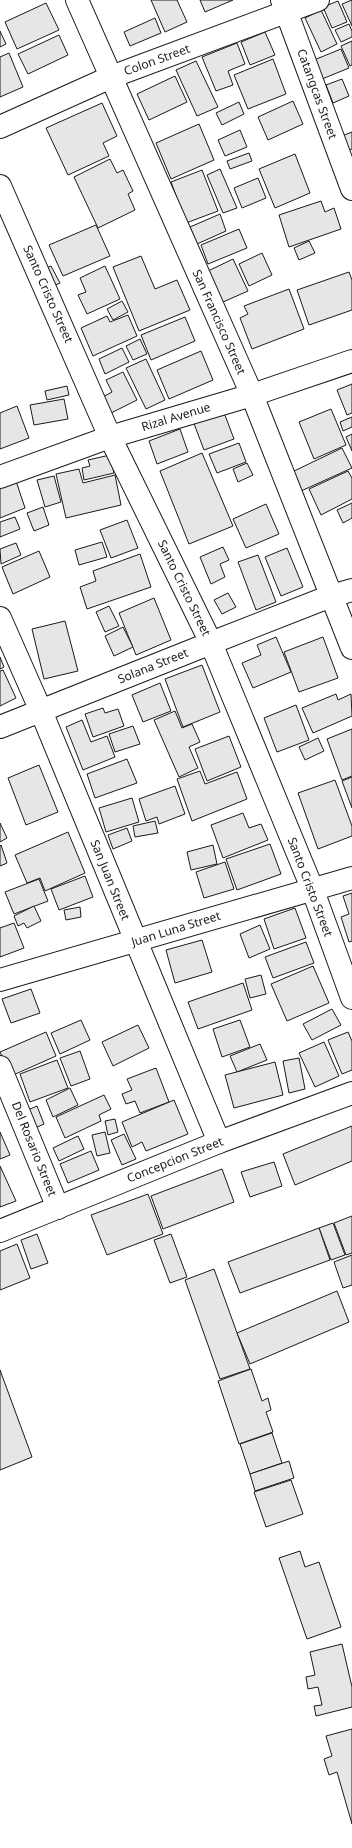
<svg xmlns="http://www.w3.org/2000/svg" width="352" height="1848" font-family="'Noto Sans',sans-serif">
  <style>
    .building { fill: #e6e6e6; stroke: #1a1a1a }
    .lines { fill: none; stroke-linecap: round; stroke-linejoin: round }
    .minor-casing { stroke: #1a1a1a; stroke-width: 24 }
    .minor { stroke: #fff; stroke-width: 22 }
    .labels { text-anchor: middle; stroke-width: 3; stroke-linejoin: round; paint-order: stroke }
    .street-label { font-size: 12px; fill: #1a1a1a; stroke: #fff }
  </style>
  <rect width="100%" height="100%" fill="#fff"/>
  <g class="building">
    <polygon points="151,0 177,0 187,22 165,32"/>
    <polygon points="200,0 233,0 205,12"/>
    <polygon points="352,0 352,26 342,4"/>
    <polygon points="338,1 347,22 332,28 323,7"/>
    <polygon points="46,3 59,30 17,49 5,22"/>
    <polygon points="321,10 337,44 321,52 305,18"/>
    <polygon points="155,18 161,33 130,46 124,32"/>
    <polygon points="349,24 352,31 352,37 341,42 335,30"/>
    <polygon points="0,31 6,44 0,47"/>
    <polygon points="265,32 275,55 250,65 241,42"/>
    <polygon points="59,35 68,55 28,74 18,54"/>
    <polygon points="352,41 352,65 350,66 341,46"/>
    <polygon points="237,43 245,64 228,71 233,85 216,91 202,57"/>
    <polygon points="341,49 349,68 322,79 314,60"/>
    <polygon points="9,53 23,87 0,97 0,57"/>
    <polygon points="273,59 286,94 248,109 234,75"/>
    <polygon points="196,61 218,107 197,116 176,70"/>
    <polygon points="175,76 187,102 149,120 137,94"/>
    <polygon points="342,79 349,96 333,103 326,85"/>
    <polygon points="293,101 303,124 268,140 258,117"/>
    <polygon points="239,102 244,114 222,125 216,113"/>
    <polygon points="102,103 117,136 103,143 109,156 68,175 46,128"/>
    <polygon points="199,124 214,160 171,179 156,143"/>
    <polygon points="240,130 247,147 225,156 218,140"/>
    <polygon points="352,132 352,149 348,151 342,136"/>
    <polygon points="249,153 252,161 230,169 227,161"/>
    <polygon points="295,154 310,193 275,208 259,169"/>
    <polygon points="110,159 117,173 123,170 133,191 128,194 135,210 98,228 74,177"/>
    <polygon points="220,169 237,208 223,213 207,175"/>
    <polygon points="202,170 218,211 186,223 171,182"/>
    <polygon points="258,178 266,198 242,208 234,188"/>
    <polygon points="321,201 325,212 334,208 341,229 289,247 279,215"/>
    <polygon points="220,214 226,231 197,244 190,227"/>
    <polygon points="96,225 110,256 63,276 49,245"/>
    <polygon points="239,229 247,248 208,264 201,245"/>
    <polygon points="309,241 315,253 299,260 294,248"/>
    <polygon points="262,253 272,275 249,286 239,264"/>
    <polygon points="141,256 155,289 177,280 190,310 139,331 113,267"/>
    <polygon points="233,259 248,291 223,302 208,271"/>
    <polygon points="51,266 60,283 53,286 44,269"/>
    <polygon points="105,266 120,299 87,314 78,295 86,292 80,278"/>
    <polygon points="349,272 352,280 352,310 309,325 297,290"/>
    <polygon points="289,289 304,329 252,349 240,318 248,314 244,306"/>
    <polygon points="122,301 128,312 113,320 107,309"/>
    <polygon points="128,315 137,336 93,356 81,328 107,316 110,322"/>
    <polygon points="185,317 195,341 151,360 141,335"/>
    <polygon points="140,339 147,354 133,360 126,346"/>
    <polygon points="122,348 129,362 105,374 99,359"/>
    <polygon points="201,351 213,380 169,399 157,370"/>
    <polygon points="146,359 165,400 146,409 126,368"/>
    <polygon points="123,372 137,400 107,415 99,399 112,392 106,380"/>
    <polygon points="352,384 352,413 347,415 337,390"/>
    <polygon points="67,386 69,395 47,400 45,391"/>
    <polygon points="64,399 68,419 34,425 30,405"/>
    <polygon points="17,406 29,438 0,449 0,413"/>
    <polygon points="331,409 346,445 314,459 299,422"/>
    <polygon points="223,410 234,439 204,450 193,421"/>
    <polygon points="352,417 352,427 343,431 340,422"/>
    <polygon points="180,429 188,452 157,464 149,441"/>
    <polygon points="352,434 352,451 346,437"/>
    <polygon points="239,443 246,462 217,473 209,454"/>
    <polygon points="342,448 352,468 301,491 292,472"/>
    <polygon points="202,453 233,526 189,544 160,471"/>
    <polygon points="110,455 114,473 84,480 82,468 90,466 88,460"/>
    <polygon points="247,463 253,475 238,482 233,469"/>
    <polygon points="79,469 83,483 115,475 121,505 66,518 56,474"/>
    <polygon points="348,471 352,478 352,499 321,515 309,489"/>
    <polygon points="54,476 61,502 45,507 37,480"/>
    <polygon points="16,481 25,508 0,518 0,487"/>
    <polygon points="352,503 352,518 343,523 337,510"/>
    <polygon points="266,504 279,534 246,548 233,519"/>
    <polygon points="43,507 49,525 34,531 27,513"/>
    <polygon points="15,517 20,529 0,537 0,522"/>
    <polygon points="127,520 138,548 111,558 100,530"/>
    <polygon points="102,542 107,557 79,565 75,550"/>
    <polygon points="16,543 21,555 1,564 0,549"/>
    <polygon points="223,547 229,560 220,564 225,577 211,584 200,557"/>
    <polygon points="287,548 303,587 281,596 265,557"/>
    <polygon points="39,551 50,577 13,594 2,567"/>
    <polygon points="140,554 151,587 87,609 80,587 96,581 93,571"/>
    <polygon points="258,555 276,602 256,610 238,562"/>
    <polygon points="228,593 236,607 222,614 214,600"/>
    <polygon points="154,598 171,640 136,655 119,613"/>
    <polygon points="109,606 119,626 105,632 96,612"/>
    <polygon points="65,621 78,671 44,679 32,629"/>
    <polygon points="123,627 133,647 114,656 105,636"/>
    <polygon points="276,637 291,672 253,688 242,663 261,655 257,645"/>
    <polygon points="323,637 338,678 299,692 284,652"/>
    <polygon points="0,657 4,667 0,669"/>
    <polygon points="202,665 220,712 183,727 165,679"/>
    <polygon points="3,670 16,698 0,706 0,671"/>
    <polygon points="160,683 171,711 143,722 132,695"/>
    <polygon points="336,694 338,700 351,694 352,716 313,733 302,708"/>
    <polygon points="296,705 309,740 277,752 264,718"/>
    <polygon points="103,708 105,713 118,709 124,726 93,737 85,714"/>
    <polygon points="175,711 182,728 192,724 200,742 189,747 198,768 179,777 154,720"/>
    <polygon points="82,720 91,742 107,736 115,757 83,770 66,727"/>
    <polygon points="133,726 140,744 115,752 109,734"/>
    <polygon points="352,729 352,776 342,780 327,739"/>
    <polygon points="229,736 241,767 207,781 195,749"/>
    <polygon points="318,738 324,751 305,760 299,747"/>
    <polygon points="127,759 137,783 95,798 87,774"/>
    <polygon points="39,765 58,812 26,825 8,778"/>
    <polygon points="200,771 205,784 237,772 247,799 192,821 177,779"/>
    <polygon points="352,777 352,808 342,781"/>
    <polygon points="335,780 352,826 352,836 318,849 298,793"/>
    <polygon points="175,786 185,814 159,824 157,817 146,821 139,799"/>
    <polygon points="132,798 139,822 106,832 99,808"/>
    <polygon points="243,813 249,828 261,824 268,840 223,858 211,825"/>
    <polygon points="155,821 158,833 135,837 133,826"/>
    <polygon points="0,823 7,838 0,842"/>
    <polygon points="127,828 132,841 113,849 108,835"/>
    <polygon points="68,832 85,873 45,891 40,878 27,883 15,855"/>
    <polygon points="270,844 281,874 237,890 226,859"/>
    <polygon points="1,845 7,863 0,866 0,846"/>
    <polygon points="213,845 217,864 191,870 187,852"/>
    <polygon points="225,862 234,889 204,898 196,872"/>
    <polygon points="85,876 93,897 59,910 51,889"/>
    <polygon points="39,879 48,901 14,914 5,892"/>
    <polygon points="352,893 352,941 349,942 341,917 349,914 343,896"/>
    <polygon points="34,906 41,921 27,928 24,923 18,926 14,916"/>
    <polygon points="80,907 81,917 66,920 64,910"/>
    <polygon points="295,908 306,938 274,949 264,919"/>
    <polygon points="14,923 24,948 0,957 0,928"/>
    <polygon points="260,925 270,949 249,958 240,934"/>
    <polygon points="202,940 212,972 175,983 166,950"/>
    <polygon points="306,942 314,963 273,978 265,957"/>
    <polygon points="313,966 329,1003 287,1021 271,984"/>
    <polygon points="261,975 266,994 250,998 245,979"/>
    <polygon points="243,983 252,1010 198,1029 188,1002"/>
    <polygon points="31,989 40,1013 11,1023 2,999"/>
    <polygon points="332,1009 341,1025 312,1040 303,1024"/>
    <polygon points="81,1020 90,1040 60,1054 51,1033"/>
    <polygon points="240,1020 250,1047 222,1057 213,1029"/>
    <polygon points="138,1025 149,1048 113,1066 102,1042"/>
    <polygon points="46,1032 56,1056 11,1076 0,1052"/>
    <polygon points="348,1032 352,1041 352,1070 342,1074 328,1040"/>
    <polygon points="324,1042 339,1076 315,1087 299,1053"/>
    <polygon points="260,1044 267,1060 237,1072 230,1056"/>
    <polygon points="80,1051 90,1079 71,1086 60,1058"/>
    <polygon points="299,1058 305,1089 289,1093 283,1061"/>
    <polygon points="57,1060 68,1088 30,1102 20,1074"/>
    <polygon points="275,1062 283,1095 234,1108 225,1075"/>
    <polygon points="156,1068 169,1102 140,1113 135,1101 126,1104 122,1094 132,1090 127,1079"/>
    <polygon points="70,1088 78,1105 53,1117 46,1100"/>
    <polygon points="104,1095 111,1109 99,1115 101,1121 65,1138 56,1117"/>
    <polygon points="174,1100 188,1134 146,1151 142,1142 132,1147 122,1122"/>
    <polygon points="37,1106 44,1124 35,1128 28,1110"/>
    <polygon points="115,1119 118,1132 108,1135 105,1121"/>
    <polygon points="352,1126 352,1161 295,1185 283,1154"/>
    <polygon points="0,1132 10,1155 0,1159"/>
    <polygon points="105,1132 110,1153 97,1156 92,1135"/>
    <polygon points="124,1134 136,1159 122,1165 111,1140"/>
    <polygon points="78,1136 84,1149 59,1161 53,1148"/>
    <polygon points="91,1151 99,1170 68,1183 60,1164"/>
    <polygon points="274,1162 282,1186 250,1197 241,1172"/>
    <polygon points="0,1166 16,1201 0,1207"/>
    <polygon points="222,1169 234,1202 163,1229 151,1196"/>
    <polygon points="148,1194 163,1234 107,1255 91,1215"/>
    <polygon points="352,1216 352,1253 346,1255 334,1223"/>
    <polygon points="333,1223 345,1255 331,1260 319,1228"/>
    <polygon points="319,1228 330,1260 240,1293 228,1262"/>
    <polygon points="37,1234 48,1263 31,1269 21,1240"/>
    <polygon points="171,1234 187,1277 170,1283 154,1240"/>
    <polygon points="17,1244 30,1278 0,1290 0,1251"/>
    <polygon points="352,1255 352,1285 343,1288 334,1262"/>
    <polygon points="214,1269 250,1369 220,1379 185,1280"/>
    <polygon points="337,1291 349,1322 250,1364 237,1333"/>
    <polygon points="251,1369 262,1401 268,1398 271,1410 266,1412 273,1432 239,1444 218,1381"/>
    <polygon points="0,1370 32,1457 0,1470"/>
    <polygon points="272,1433 282,1463 250,1474 240,1444"/>
    <polygon points="289,1461 294,1478 255,1491 250,1474"/>
    <polygon points="291,1480 303,1514 266,1527 254,1492"/>
    <polygon points="300,1551 305,1567 319,1562 341,1627 307,1639 279,1558"/>
    <polygon points="342,1644 352,1687 352,1707 316,1716 314,1706 322,1705 318,1687 308,1689 306,1677 315,1675 310,1652"/>
    <polygon points="352,1729 352,1824 337,1772 329,1775 324,1759 332,1756 326,1736"/>
  </g>
  <g class="lines">
    <g class="minor-casing">
      <g id="minor">
        <polyline points="77,0 252,395 352,648"/>
        <polyline points="282,0 352,189"/>
        <polyline points="0,127 111,77 318,0"/>
        <polyline points="0,186 110,437 211,643 312,888 352,998"/>
        <polyline points="0,477 110,437 252,395 352,361"/>
        <polyline points="0,618 41,711 219,1142"/>
        <polyline points="0,727 211,643 331,596 352,590"/>
        <polyline points="0,980 352,878"/>
        <polyline points="0,1067 58,1208"/>
        <polyline points="0,1231 219,1142 352,1093"/>
      </g>
    </g>
    <use href="#minor" class="minor"/>
  </g>
  <g class="labels">
    <g class="street-label">
      <text transform="translate(157 60) rotate(-20)" y="4">Colon Street</text>
      <text transform="translate(317 94) rotate(70)" y="4">Catangcas Street</text>
      <text transform="translate(48 294) rotate(66)" y="4">Santo Cristo Street</text>
      <text transform="translate(219 322) rotate(66)" y="4">San Francisco Street</text>
      <text transform="translate(176 417) rotate(-17)" y="4">Rizal Avenue</text>
      <text transform="translate(184 588) rotate(64)" y="4">Santo Cristo Street</text>
      <text transform="translate(153 666) rotate(-22)" y="4">Solana Street</text>
      <text transform="translate(110 880) rotate(68)" y="4">San Juan Street</text>
      <text transform="translate(310 887) rotate(69)" y="4">Santo Cristo Street</text>
      <text transform="translate(176 929) rotate(-17)" y="4">Juan Luna Street</text>
      <text transform="translate(34 1149) rotate(68)" y="4">Del Rosario Street</text>
      <text transform="translate(175 1160) rotate(-22)" y="4">Concepcion Street</text>
    </g>
  </g>
</svg>
